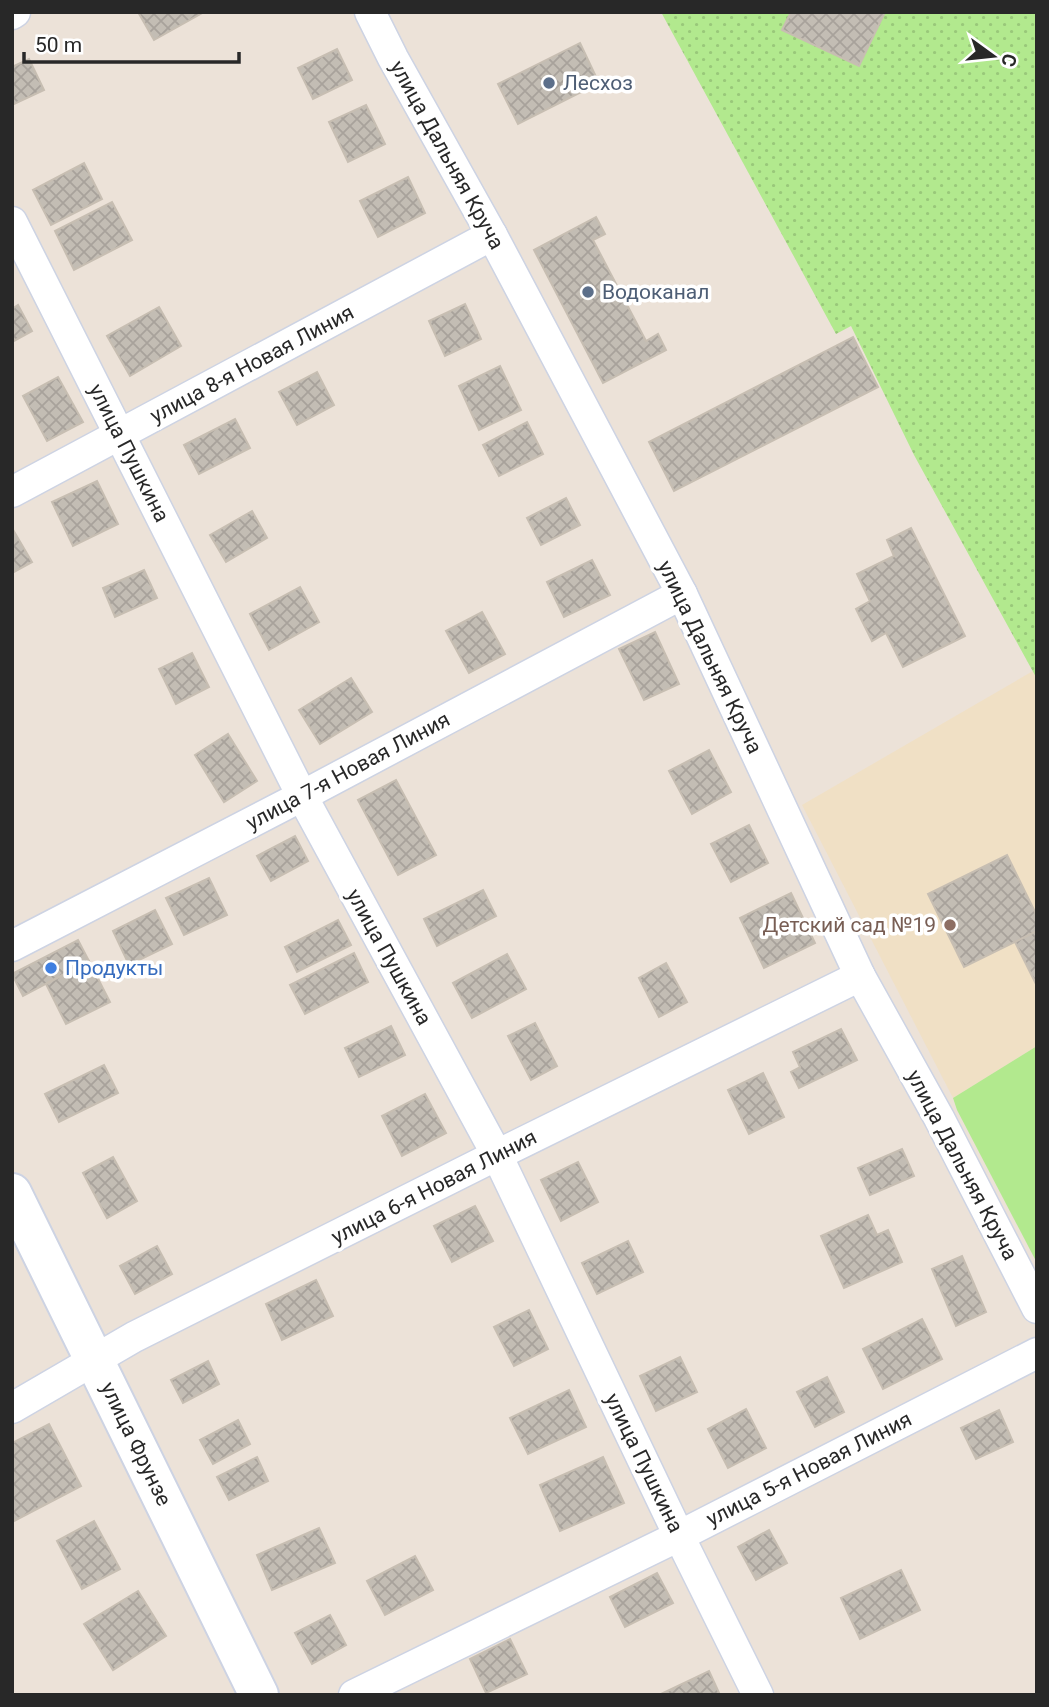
<svg xmlns="http://www.w3.org/2000/svg" width="1049" height="1707" font-family="Roboto,sans-serif">
  <style>
    .education { fill: #f0e0c5 }
    .grass { fill: url(#grass-dots) }
    .park { fill: #b2e98e }
    .building { fill: url(#building-cross-hatch); stroke: #c7beb2; stroke-width: 2 }
    .lines { fill: none; stroke-linecap: round; stroke-linejoin: round }
    .minor-casing { stroke: #cdd3e3; stroke-width: 33 }
    .secondary-casing { stroke: #cdd3e3; stroke-width: 42 }
    .minor { stroke: #fff; stroke-width: 30 }
    .secondary { stroke: #fff; stroke-width: 38 }
    .service-dot { fill: #5c6f8a; stroke: #fff; stroke-width: 2.5 }
    .education-dot { fill: #8d6e63; stroke: #fff; stroke-width: 2.5 }
    .shop-dot { fill: #3f7fe0; stroke: #fff; stroke-width: 2.5 }
    .labels { text-anchor: middle; stroke-width: 7; stroke-linejoin: round; paint-order: stroke }
    .service-label { font-size: 21px; fill: #4e5e75; stroke: #fff; text-anchor: start }
    .street-label { font-size: 21px; fill: #282828; stroke: #fff }
    .education-label { font-size: 21px; fill: #785e54; stroke: #fff; text-anchor: end }
    .shop-label { font-size: 21px; fill: #366cbe; stroke: #fff; text-anchor: start }
  </style>
  <defs>
    <pattern id="grass-dots" width="8" height="8" patternUnits="userSpaceOnUse" patternTransform="scale(1.75)"><rect width="8" height="8" fill="#b2e98e"/><path d="M2 2h.1M6 6h.1" fill="none" stroke="#99c87a" stroke-width="1.8" stroke-linecap="round"/></pattern>
    <pattern id="building-cross-hatch" width="8" height="8" patternUnits="userSpaceOnUse" patternTransform="scale(1.75)"><rect width="8" height="8" fill="#c3bdb4"/><path d="M0 0l8 8M0 8l8-8" fill="none" stroke="#a8a29b"/></pattern>
  </defs>
  <rect width="100%" height="100%" fill="#ece2d8"/>
  <polygon class="education" points="1033,671 1037,679 1037,1046 953,1098 802,805"/>
  <polygon class="grass" points="661,12 1037,12 1037,679 914,455 851,326 836,334"/>
  <polygon class="park" points="1037,1046 1037,1263 957,1110 953,1098"/>
  <g class="building">
    <polygon points="138,12 204,12 154,40"/>
    <polygon points="791,12 885,12 859,66 782,30"/>
    <polygon points="580,43 599,83 518,124 498,84"/>
    <polygon points="337,49 352,80 313,99 298,68"/>
    <polygon points="29,59 44,90 12,105 12,67"/>
    <polygon points="366,105 385,144 348,162 329,122"/>
    <polygon points="84,163 102,199 51,225 33,190"/>
    <polygon points="408,177 425,213 378,237 360,201"/>
    <polygon points="112,202 132,240 74,270 55,231"/>
    <polygon points="596,217 605,234 593,240 646,341 658,334 666,350 603,383 534,250"/>
    <polygon points="465,304 481,339 445,356 429,321"/>
    <polygon points="18,305 32,331 12,342 12,309"/>
    <polygon points="159,307 181,346 130,376 107,336"/>
    <polygon points="853,337 878,387 674,491 649,442"/>
    <polygon points="500,366 521,410 479,430 459,386"/>
    <polygon points="317,372 334,405 297,425 279,392"/>
    <polygon points="58,377 83,422 47,441 23,396"/>
    <polygon points="235,419 250,448 199,474 184,445"/>
    <polygon points="527,422 543,454 499,476 483,445"/>
    <polygon points="97,481 118,524 73,546 52,502"/>
    <polygon points="566,498 580,525 541,545 527,518"/>
    <polygon points="252,511 267,538 226,562 210,535"/>
    <polygon points="12,528 32,562 12,573"/>
    <polygon points="911,528 965,636 903,667 886,633 872,641 856,609 870,601 857,574 894,556 887,540"/>
    <polygon points="592,560 610,595 564,617 547,582"/>
    <polygon points="144,570 157,598 115,617 103,588"/>
    <polygon points="300,587 319,622 269,650 250,614"/>
    <polygon points="482,612 505,654 469,673 446,631"/>
    <polygon points="655,632 679,684 644,700 619,649"/>
    <polygon points="192,653 209,687 176,704 159,669"/>
    <polygon points="351,678 372,712 320,744 299,710"/>
    <polygon points="228,734 257,781 224,802 195,755"/>
    <polygon points="709,750 731,792 692,814 669,771"/>
    <polygon points="396,780 436,855 398,875 358,800"/>
    <polygon points="749,825 768,863 731,882 711,844"/>
    <polygon points="295,836 308,861 271,881 257,856"/>
    <polygon points="1007,855 1037,916 1037,931 964,967 928,894"/>
    <polygon points="209,878 227,915 184,935 166,898"/>
    <polygon points="483,890 496,916 437,946 424,919"/>
    <polygon points="791,893 815,943 764,968 740,918"/>
    <polygon points="155,910 172,944 129,965 113,931"/>
    <polygon points="338,920 351,945 297,972 285,947"/>
    <polygon points="1037,931 1037,986 1015,942"/>
    <polygon points="78,940 89,961 23,996 12,974"/>
    <polygon points="354,953 368,982 305,1014 290,985"/>
    <polygon points="507,954 526,989 472,1018 453,983"/>
    <polygon points="89,961 110,1002 66,1024 46,984"/>
    <polygon points="666,963 687,1002 659,1017 639,978"/>
    <polygon points="535,1023 557,1066 531,1080 508,1036"/>
    <polygon points="391,1026 405,1055 359,1077 345,1048"/>
    <polygon points="841,1029 857,1060 799,1088 791,1072 800,1067 793,1052"/>
    <polygon points="104,1065 118,1093 59,1122 45,1094"/>
    <polygon points="763,1073 784,1117 749,1134 728,1090"/>
    <polygon points="425,1094 446,1133 402,1156 382,1116"/>
    <polygon points="902,1149 914,1176 870,1195 858,1168"/>
    <polygon points="113,1157 137,1201 107,1218 83,1173"/>
    <polygon points="578,1162 598,1202 561,1221 541,1180"/>
    <polygon points="475,1206 493,1241 452,1262 434,1226"/>
    <polygon points="868,1215 877,1235 888,1230 902,1262 844,1288 821,1236"/>
    <polygon points="628,1241 643,1272 597,1294 582,1263"/>
    <polygon points="157,1246 172,1274 135,1294 120,1266"/>
    <polygon points="962,1256 986,1312 956,1326 932,1269"/>
    <polygon points="316,1280 333,1316 282,1340 266,1304"/>
    <polygon points="529,1310 548,1349 514,1366 494,1327"/>
    <polygon points="922,1319 942,1359 883,1389 863,1349"/>
    <polygon points="680,1357 697,1392 656,1411 640,1376"/>
    <polygon points="208,1361 219,1384 183,1403 171,1380"/>
    <polygon points="827,1377 844,1412 815,1427 797,1392"/>
    <polygon points="569,1390 586,1427 528,1454 510,1418"/>
    <polygon points="746,1409 766,1448 728,1468 708,1429"/>
    <polygon points="999,1410 1013,1442 976,1459 961,1428"/>
    <polygon points="238,1420 250,1444 213,1464 200,1440"/>
    <polygon points="49,1424 81,1486 12,1522 12,1443"/>
    <polygon points="257,1457 268,1481 229,1500 217,1477"/>
    <polygon points="603,1457 624,1503 560,1531 540,1485"/>
    <polygon points="94,1521 120,1569 82,1589 57,1541"/>
    <polygon points="319,1528 335,1563 272,1590 257,1555"/>
    <polygon points="769,1530 787,1563 756,1580 738,1547"/>
    <polygon points="415,1556 433,1590 385,1615 367,1581"/>
    <polygon points="901,1570 920,1610 860,1639 841,1598"/>
    <polygon points="657,1573 673,1603 625,1627 610,1597"/>
    <polygon points="138,1591 166,1636 113,1670 84,1624"/>
    <polygon points="330,1615 346,1645 312,1664 295,1633"/>
    <polygon points="510,1639 527,1674 486,1693 470,1659"/>
    <polygon points="709,1671 720,1695 659,1695"/>
  </g>
  <g class="lines">
    <g class="minor-casing">
      <g id="minor">
        <polyline points="370,12 393,58 492,235 682,594 860,976 939,1118 1037,1308"/>
        <polyline points="12,14 15,12"/>
        <polyline points="12,222 302,796 497,1155 679,1536 758,1695"/>
        <polyline points="12,492 492,235"/>
        <polyline points="12,946 302,796 682,594"/>
        <polyline points="12,1408 134,1337 497,1155 860,976"/>
        <polyline points="354,1695 679,1536 1037,1353"/>
      </g>
    </g>
    <g class="secondary-casing">
      <polyline id="secondary" points="12,1193 259,1695"/>
    </g>
    <use href="#minor" class="minor"/>
    <use href="#secondary" class="secondary"/>
  </g>
  <g class="service-dot">
    <circle cx="549" cy="83" r="7"/>
    <circle cx="588" cy="292" r="7"/>
  </g>
  <circle class="education-dot" cx="950" cy="925" r="7"/>
  <circle class="shop-dot" cx="51" cy="968" r="7"/>
  <g class="labels">
    <g class="service-label">
      <text x="563" y="90">Лесхоз</text>
      <text x="602" y="299">Водоканал</text>
    </g>
    <g class="street-label">
      <text transform="translate(447 155) rotate(61)" y="7">улица Дальняя Круча</text>
      <text transform="translate(252 364) rotate(-28)" y="7">улица 8-я Новая Линия</text>
      <text transform="translate(129 453) rotate(63)" y="7">улица Пушкина</text>
      <text transform="translate(710 657) rotate(64)" y="7">улица Дальняя Круча</text>
      <text transform="translate(348 771) rotate(-28)" y="7">улица 7-я Новая Линия</text>
      <text transform="translate(389 957) rotate(61)" y="7">улица Пушкина</text>
      <text transform="translate(962 1165) rotate(62)" y="7">улица Дальняя Круча</text>
      <text transform="translate(434 1187) rotate(-27)" y="7">улица 6-я Новая Линия</text>
      <text transform="translate(136 1444) rotate(64)" y="7">улица Фрунзе</text>
      <text transform="translate(644 1463) rotate(64)" y="7">улица Пушкина</text>
      <text transform="translate(809 1469) rotate(-27)" y="7">улица 5-я Новая Линия</text>
    </g>
    <g class="education-label">
      <text x="936" y="932">Детский сад №19</text>
    </g>
    <g class="shop-label">
      <text x="65" y="975">Продукты</text>
    </g>
  </g>
  <rect width="1049" height="1707" fill="none" stroke="#282828" stroke-width="28"/>
  <g transform="translate(993 56) rotate(105)" stroke="#ffffff" stroke-width="5" paint-order="stroke">
  <path d="M0-5L12 26L0 18L-12 26Z" fill="#282828"/>
  <text y="-10" font-size="19" font-weight="bold" text-anchor="middle" fill="#282828">С</text>
  </g>
  <path d="M24 52v10h215v-10" fill="none" stroke="#282828" stroke-width="3.5"/>
  <text x="35" y="52" font-size="21" fill="#282828" stroke="#ffffff" stroke-width="5" paint-order="stroke">50 m</text>
</svg>
